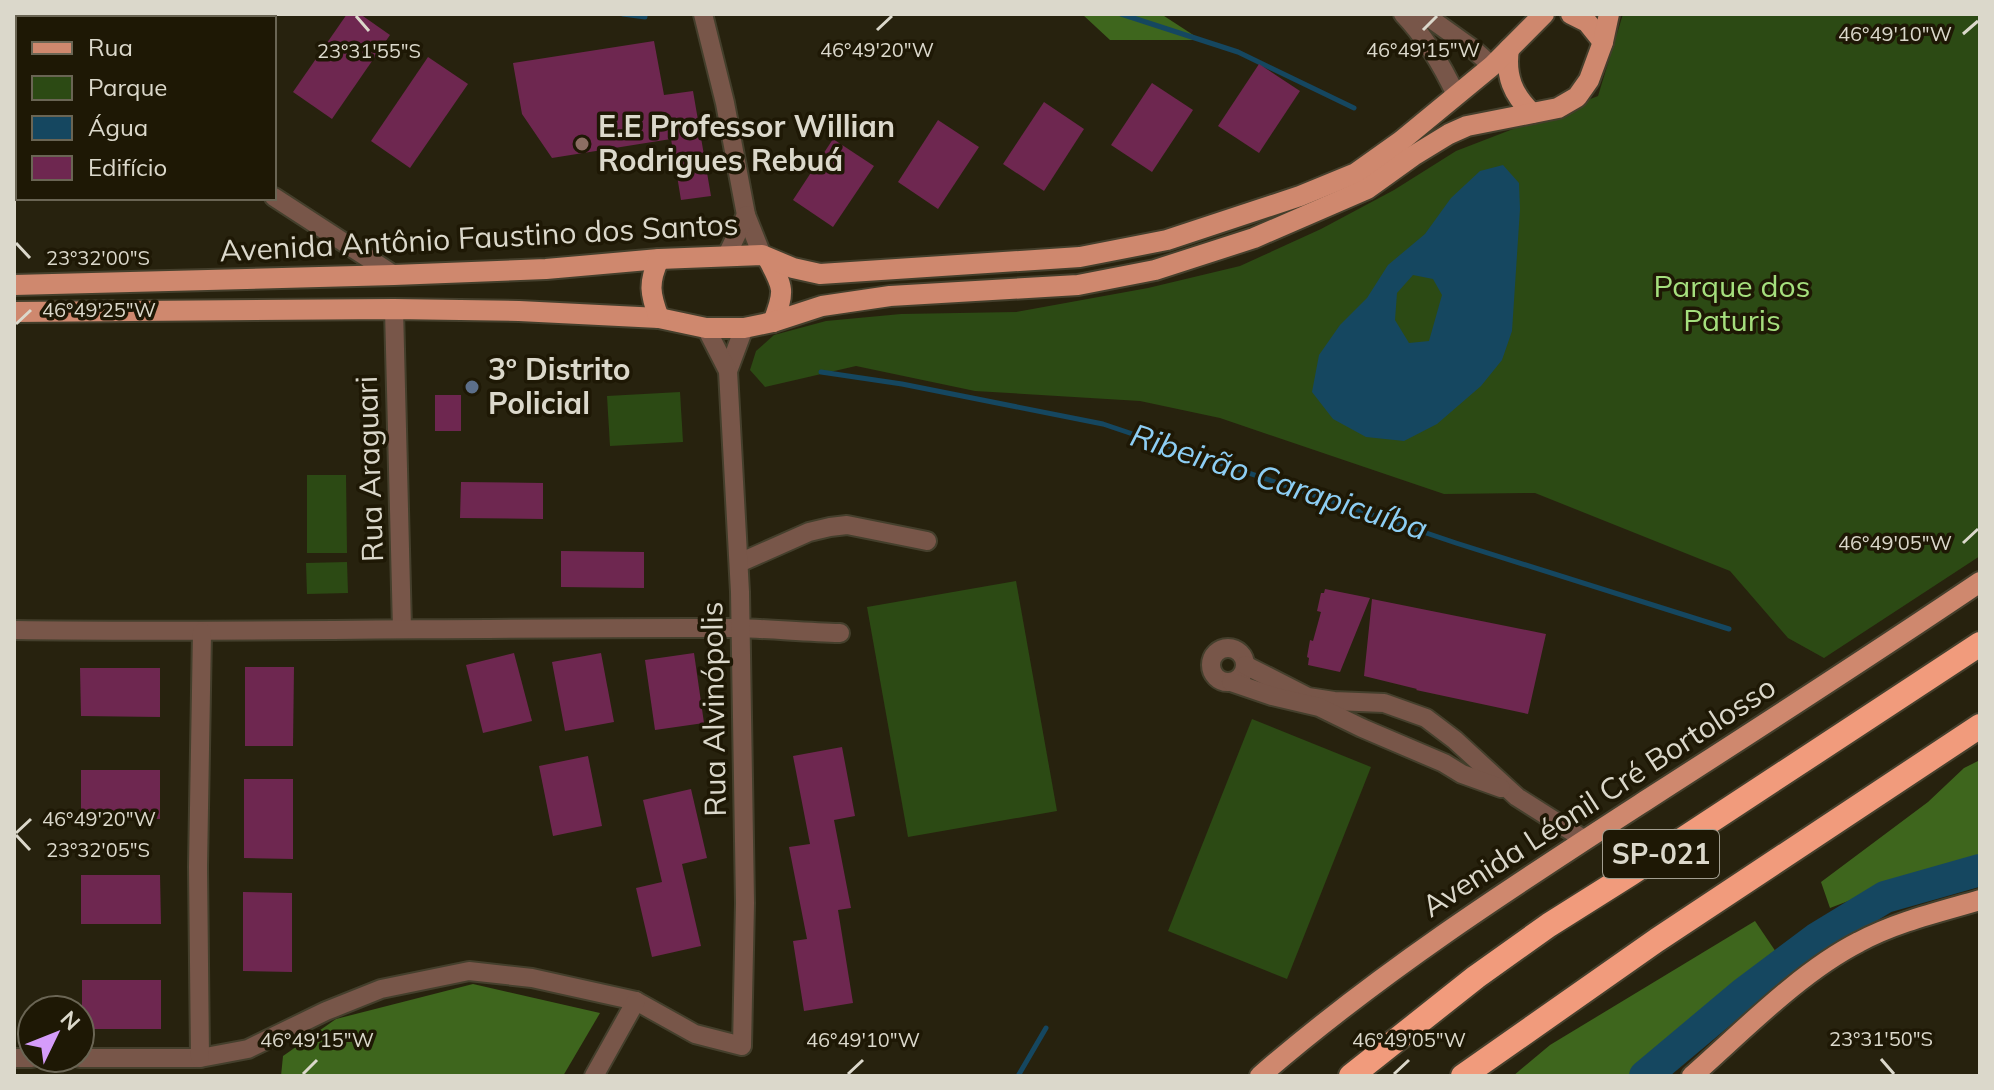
<svg xmlns="http://www.w3.org/2000/svg" width="1994" height="1090" font-family="Mulish,sans-serif">
  <style>
    .green { fill: #2c4a14 }
    .forest { fill: #3e661d }
    .water { fill: #154760; fill-rule: evenodd }
    .lines { fill: none; stroke-linecap: round; stroke-linejoin: round }
    .stream { stroke: #154760; stroke-width: 5 }
    .river { stroke: #154760; stroke-width: 32 }
    .building { fill: #6e2750 }
    .minor-casing { stroke: #443f2c; stroke-width: 22 }
    .major-casing { stroke: #443f2c; stroke-width: 24 }
    .highway-casing { stroke: #443f2c; stroke-width: 28 }
    .minor { stroke: #785649; stroke-width: 18 }
    .major { stroke: #cf886e; stroke-width: 20 }
    .highway { stroke: #f19b7c; stroke-width: 24 }
    .ticks { fill: none; stroke: #dbd8cb; stroke-width: 3 }
    .education-dot { fill: #8d6e63; stroke: #1e1805; stroke-width: 3 }
    .service-dot { fill: #5c6f8a; stroke: #1e1805; stroke-width: 3 }
    .labels { text-anchor: middle; stroke-width: 7; stroke-linejoin: round; paint-order: stroke }
    .shield { fill: #1e1805; stroke: #a29e90; stroke-width: 2 }
    .shield-label { font-size: 28px; font-weight: bold; fill: #dbd8cb }
    .poi-label { font-size: 30px; font-weight: bold; fill: #dbd8cb; stroke: #1e1805; text-anchor: start }
    .street-label { font-size: 30px; fill: #dbd8cb; stroke: #1e1805 }
    .park-label { font-size: 30px; fill: #a5df7d; stroke: #1e1805 }
    .water-label { font-size: 32px; font-style: italic; fill: #8dcef4; stroke: #1e1805 }
    .ticks-label { font-size: 20px; text-anchor: middle; fill: #dbd8cb; stroke: #1e1805; stroke-width: 7; stroke-linejoin: round; paint-order: stroke }
  </style>
  <rect width="100%" height="100%" fill="#27220e"/>
  <g class="green">
    <polygon points="1623,14 1980,14 1980,556 1824,658 1788,638 1730,571 1535,493 1444,494 1220,418 1140,401 975,391 856,366 765,387 750,370 756,351 774,335 826,321 901,314 1016,312 1148,288 1240,266 1321,229 1394,190 1456,151 1598,96"/>
    <polygon points="680,392 683,442 610,446 607,396"/>
    <polygon points="307,475 346,475 347,553 307,553"/>
    <polygon points="347,562 348,593 307,594 306,563"/>
    <polygon points="1016,581 1057,811 908,837 867,607"/>
    <polygon points="1252,719 1371,767 1287,979 1168,931"/>
  </g>
  <g class="forest">
    <polygon points="1082,14 1161,14 1201,40 1110,40"/>
    <polygon points="1980,760 1980,859 1924,872 1830,908 1821,882 1928,802 1964,768"/>
    <polygon points="1755,921 1776,952 1633,1076 1513,1076 1550,1045"/>
    <polygon points="473,984 600,1013 563,1076 281,1076 283,1056 336,1019"/>
  </g>
  <path class="water" d="M1503 165 1519 183 1520 209 1512 331 1502 360 1481 386 1437 424 1404 441 1366 437 1333 419 1312 392 1319 355 1340 325 1367 298 1388 265 1425 234 1451 198 1480 171ZM1413 275 1433 279 1442 295 1429 341 1409 343 1395 320 1397 293Z"/>
  <g class="lines">
    <g class="stream">
      <polyline points="623,14 645,17"/>
      <polyline points="1121,14 1238,52 1354,108"/>
      <polyline points="821,372 902,384 1103,424 1456,543 1729,629"/>
      <polyline points="1018,1076 1046,1028"/>
    </g>
    <polyline class="river" points="1645,1076 1744,993 1816,939 1885,897 1980,870"/>
  </g>
  <g class="building">
    <polygon points="347,14 360,14 390,35 332,119 293,92"/>
    <polygon points="654,41 664,95 693,91 711,196 681,200 671,139 552,158 522,114 513,63"/>
    <polygon points="428,57 468,84 410,168 371,141"/>
    <polygon points="1259,64 1300,91 1259,153 1218,126"/>
    <polygon points="1152,83 1193,110 1152,172 1111,145"/>
    <polygon points="1044,102 1084,129 1044,191 1003,164"/>
    <polygon points="938,120 979,147 938,209 898,182"/>
    <polygon points="833,139 874,166 833,227 793,200"/>
    <rect x="435" y="395" width="26" height="36"/>
    <polygon points="461,482 543,483 543,519 460,518"/>
    <polygon points="561,551 644,552 644,588 561,587"/>
    <polygon points="1325,589 1370,598 1340,672 1308,665 1309,658 1307,657 1310,640 1313,641 1321,612 1317,611 1321,593 1324,593"/>
    <polygon points="1372,599 1546,634 1528,714 1416,690 1417,689 1364,676"/>
    <polygon points="514,653 532,721 483,733 466,665"/>
    <polygon points="601,653 614,722 565,731 552,662"/>
    <polygon points="694,653 704,723 655,730 645,660"/>
    <polygon points="245,667 294,667 293,746 245,746"/>
    <polygon points="80,668 160,668 160,717 81,716"/>
    <polygon points="842,747 855,816 834,820 851,908 838,910 853,1003 804,1011 793,941 807,939 789,847 810,844 793,756"/>
    <polygon points="588,756 602,826 553,836 539,766"/>
    <rect x="81" y="770" width="79" height="49"/>
    <polygon points="244,779 293,779 293,859 244,858"/>
    <polygon points="691,789 707,858 682,864 701,946 652,957 636,888 662,882 643,800"/>
    <polygon points="81,875 160,875 161,924 81,924"/>
    <polygon points="243,892 292,893 292,972 243,971"/>
    <rect x="82" y="980" width="79" height="49"/>
  </g>
  <g class="lines">
    <g class="minor-casing">
      <g id="minor">
        <polyline points="703,14 725,103 746,215 762,255"/>
        <path d="M1403 14C1426 38 1442 65 1456 95"/>
        <polyline points="1424,14 1473,49 1492,66"/>
        <polyline points="14,34 18,36"/>
        <polyline points="274,197 394,275"/>
        <polyline points="726,257 746,215"/>
        <polyline points="394,309 402,629"/>
        <polyline points="728,371 744,328"/>
        <polyline points="739,563 809,532 830,527 847,525 927,541"/>
        <path d="M14 630C255 633 496 627 737 628 771 629 805 632 840 633"/>
        <circle cx="1228" cy="665" r="17"/>
        <polyline points="1245,665 1308,697 1334,701 1384,703 1426,718 1455,740 1517,797 1585,840"/>
        <polyline points="1231,682 1272,696 1319,707 1362,728 1444,763 1462,774 1501,788"/>
        <polyline points="14,1058 32,1058"/>
        <polyline points="80,1058 200,1058 248,1049 326,1011 381,989 469,971 532,978 636,1001 695,1034 742,1046 745,903 740,592 728,371 706,328"/>
        <polyline points="200,1058 198,867 202,632"/>
        <polyline points="594,1076 636,1001"/>
      </g>
    </g>
    <g class="major-casing">
      <g id="major">
        <polyline points="1571,14 1587,22 1603,42"/>
        <path d="M1509 49C1505 76 1513 95 1532 113"/>
        <path d="M768 259C784 288 785 291 773 322"/>
        <polyline points="14,285 394,275 546,269 659,259 762,255 793,268 820,274 1080,257 1167,240 1300,196 1356,173 1401,141 1492,66 1544,14"/>
        <polyline points="14,312 394,309 519,311 659,318 706,328 744,328 773,322 822,306 890,296 1078,285 1155,270 1254,238 1367,189 1413,156 1449,134 1467,126 1558,108 1577,97 1589,80 1603,42 1609,14"/>
        <path d="M659 318C650 294 648 283 659 259"/>
        <path d="M1260 1076C1380 972 1512 887 1645 801 1757 729 1869 657 1980 582"/>
        <path d="M1692 1076C1742 1032 1800 972 1859 942 1896 922 1939 912 1980 900"/>
      </g>
    </g>
    <g class="highway-casing">
      <g id="highway">
        <polyline points="1351,1076 1476,977 1549,925 1630,874 1980,644"/>
        <polyline points="1463,1076 1657,940 1980,726"/>
      </g>
    </g>
    <use href="#minor" class="minor"/>
    <use href="#major" class="major"/>
    <use href="#highway" class="highway"/>
  </g>
  <path class="ticks" d="M356 16 369 31M877 30 892 16M1423 30 1437 16M1963 34 1978 21M16 243 30 258M16 324 31 310M1963 543 1978 529M16 833 31 819M16 835 30 850M1881 1059 1894 1074M303 1074 317 1060M848 1074 863 1060M1394 1074 1409 1060"/>
  <circle class="education-dot" cx="582" cy="144" r="8"/>
  <circle class="service-dot" cx="472" cy="387" r="8"/>
  <g class="labels">
    <rect class="shield" x="1603" y="830" width="116" height="48" rx="6"/>
    <g class="shield-label">
      <text x="1661" y="864">SP-021</text>
    </g>
    <g class="poi-label">
      <text x="598" y="137">E.E Professor Willian<tspan x="598" dy="34">Rodrigues Rebuá</tspan></text>
      <text x="488" y="380">3º Distrito<tspan x="488" dy="34">Policial</tspan></text>
    </g>
    <g class="street-label">
      <text transform="translate(479 238) rotate(-3)" y="10">Avenida Antônio Faustino dos Santos</text>
      <text transform="translate(370 469) rotate(-92)" y="10">Rua Araguari</text>
      <text transform="translate(714 709) rotate(-91)" y="10">Rua Alvinópolis</text>
      <text transform="translate(1599 797) rotate(-33)" y="10">Avenida Léonil Cré Bortolosso</text>
    </g>
    <g class="park-label">
      <text x="1732" y="297">Parque dos<tspan x="1732" dy="34">Paturis</tspan></text>
    </g>
    <g class="water-label">
      <text transform="translate(1279 482) rotate(18)" y="11">Ribeirão Carapicuíba</text>
    </g>
  </g>
  <g class="ticks-label">
    <text x="1895" y="41">46°49'10"W</text>
    <text x="877" y="57">46°49'20"W</text>
    <text x="1423" y="57">46°49'15"W</text>
    <text x="369" y="58">23°31'55"S</text>
    <text x="98" y="265">23°32'00"S</text>
    <text x="99" y="317">46°49'25"W</text>
    <text x="1895" y="550">46°49'05"W</text>
    <text x="99" y="826">46°49'20"W</text>
    <text x="98" y="857">23°32'05"S</text>
    <text x="1881" y="1046">23°31'50"S</text>
    <text x="317" y="1047">46°49'15"W</text>
    <text x="863" y="1047">46°49'10"W</text>
    <text x="1409" y="1047">46°49'05"W</text>
  </g>
  <rect width="1994" height="1090" fill="none" stroke="#dbd8cb" stroke-width="32"/>
  <rect x="16" y="16" width="260" height="184" fill="#1e1805" stroke="#6a6554" stroke-width="2"/>
  <rect x="32" y="42" width="40" height="12" fill="#cf886e" stroke="#6a6554" stroke-width="2"/>
  <text x="88" y="56" font-size="24" fill="#dbd8cb">Rua</text>
  <rect x="32" y="76" width="40" height="24" fill="#2c4a14" stroke="#6a6554" stroke-width="2"/>
  <text x="88" y="96" font-size="24" fill="#dbd8cb">Parque</text>
  <rect x="32" y="116" width="40" height="24" fill="#154760" stroke="#6a6554" stroke-width="2"/>
  <text x="88" y="136" font-size="24" fill="#dbd8cb">Água</text>
  <rect x="32" y="156" width="40" height="24" fill="#6e2750" stroke="#6a6554" stroke-width="2"/>
  <text x="88" y="176" font-size="24" fill="#dbd8cb">Edifício</text>
  <g transform="translate(56 1034) rotate(47)"><circle r="38" fill="#1e1805" stroke="#6a6554" stroke-width="2"/>
  <path d="M0-6L14 30L0 20L-14 30Z" fill="#d59cfb"/>
  <text y="-12" font-size="22" font-weight="bold" text-anchor="middle" fill="#dbd8cb">N</text>
  </g>
</svg>
